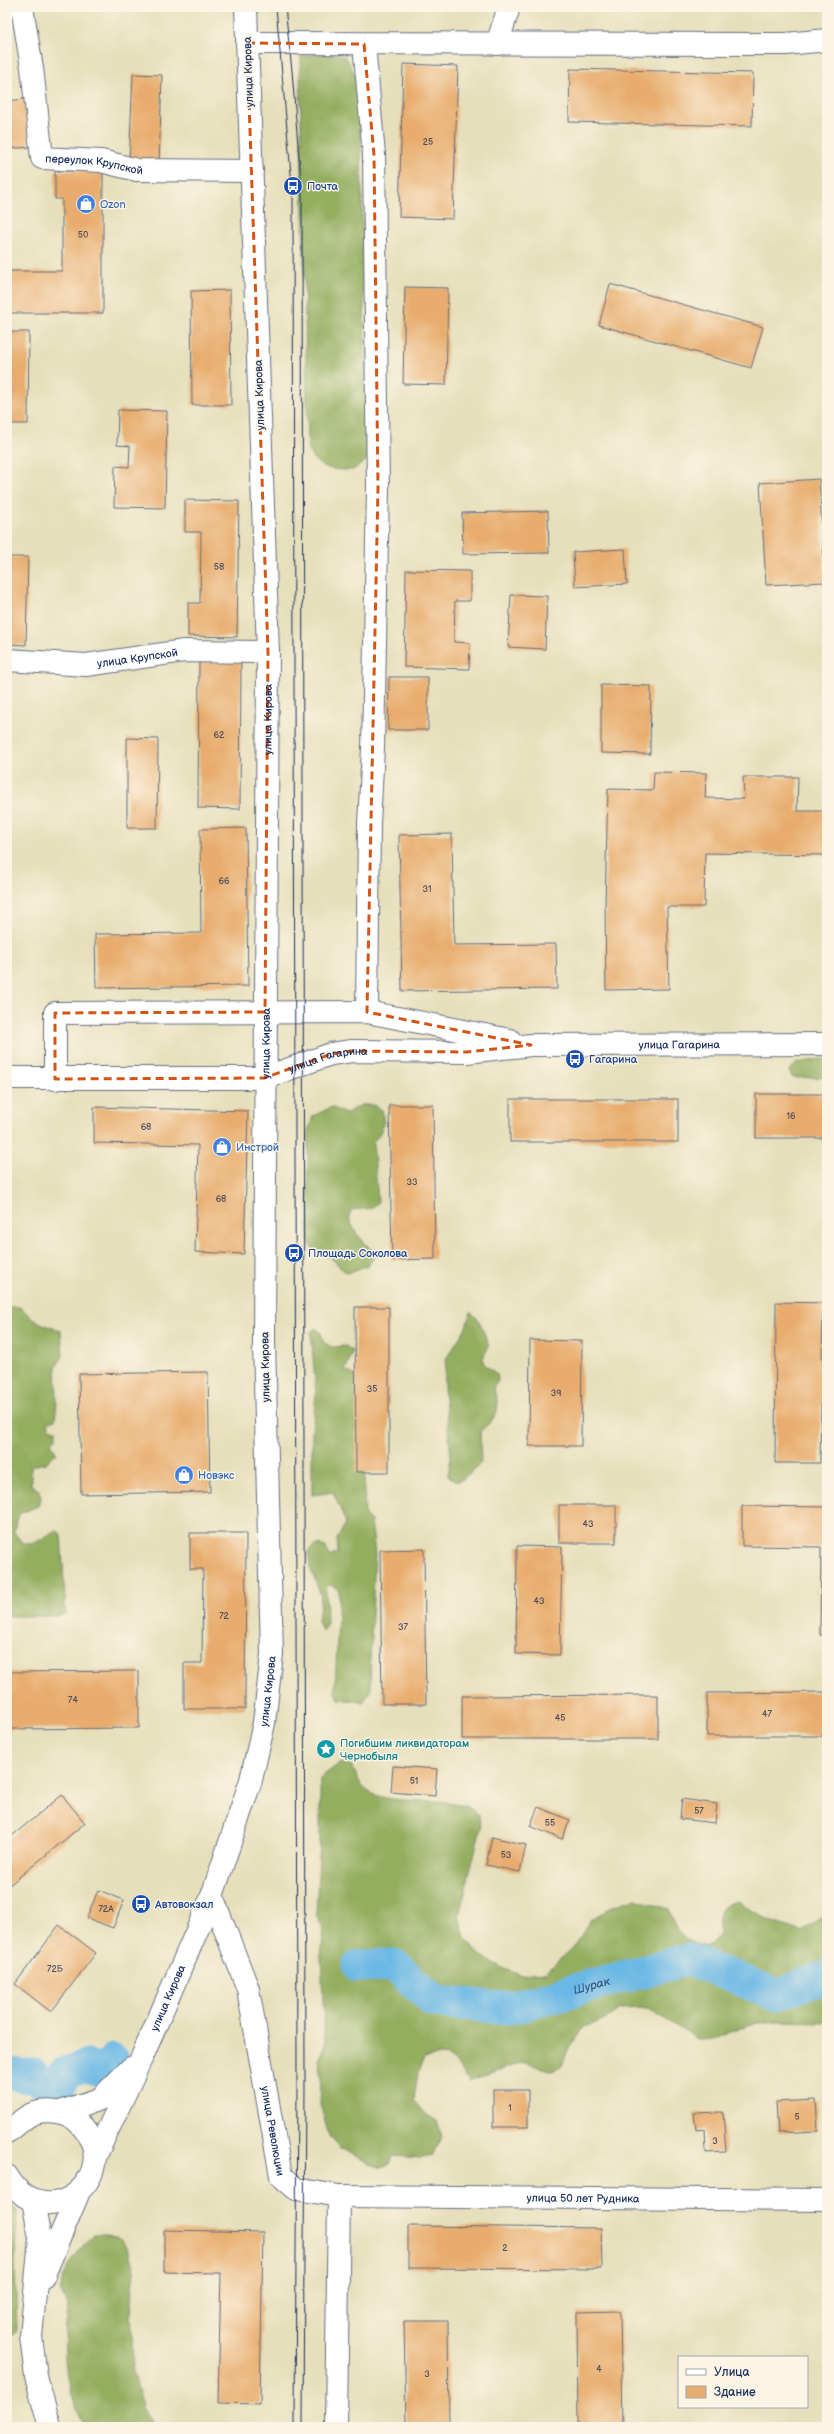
<svg xmlns="http://www.w3.org/2000/svg" width="834" height="2434" font-family="'Balsamiq Sans',sans-serif">
  <style>
    .forest { fill: #94ae60; stroke: #586e5f }
    .lines { fill: none; stroke-linecap: round; stroke-linejoin: round }
    .river { stroke: #6bb8e5; stroke-width: 33 }
    .building { fill: #e8ad6e }
    .minor-casing { stroke: #626d7f; stroke-width: 24 }
    .major-casing { stroke: #626d7f; stroke-width: 24 }
    .minor { stroke: #fff; stroke-width: 22 }
    .major { stroke: #fff; stroke-width: 22 }
    .tram { stroke: #1b2f5e; stroke-width: 1 }
    .marked { fill: none; stroke: #d45514; stroke-width: 3; stroke-dasharray: 8 5; stroke-linejoin: round }
    .labels { text-anchor: middle; stroke-width: 3; stroke-linejoin: round; paint-order: stroke }
    .number-label { font-size: 9px; fill: #4e4e62 }
    .street-label { font-size: 11px; fill: #1b2f5e; stroke: #fcf5e5 }
    .transit-label { font-size: 11px; fill: #164399; stroke: #fcf5e5; text-anchor: start }
    .shop-label { font-size: 11px; fill: #366cbe; stroke: #fcf5e5; text-anchor: start }
    .culture-label { font-size: 11px; fill: #0d838f; stroke: #fcf5e5; text-anchor: start }
    .water-label { font-size: 12px; font-style: italic; fill: #335886; stroke: #fcf5e5 }
  </style>
  <rect width="100%" height="100%" fill="#fcf5e5"/>
  <filter id="ink" filterUnits="userSpaceOnUse"><feTurbulence type="fractalNoise" baseFrequency=".025" numOctaves="2"/><feDisplacementMap in="SourceGraphic" scale="8" xChannelSelector="R" yChannelSelector="G"/><feConvolveMatrix kernelMatrix="1 2 1 2 8 2 1 2 1" color-interpolation-filters="sRGB"/></filter>
  <filter id="wash" filterUnits="userSpaceOnUse"><feTurbulence type="fractalNoise" baseFrequency=".012" numOctaves="4" result="noise"/><feDisplacementMap in="SourceGraphic" scale="16" xChannelSelector="R" yChannelSelector="G"/><feGaussianBlur stdDeviation="0.9" result="paint"/><feColorMatrix in="noise" values="0 0 0 0 0 0 0 0 0 0 0 0 0 0 0 0 0 1.4 0 .05"/><feComposite in="paint" operator="in"/></filter>
  <g filter="url(#wash)">
    <rect width="100%" height="100%" fill="#e6dfbb"/>
    <g class="forest">
      <path d="M314 54H335L346 57 356 77 360 98 367 460 353 470C333 470 318 470 308 450L300 76 301 57Z"/>
      <polygon points="827,1058 827,1077 793,1078 789,1071 797,1063"/>
      <path d="M361 1105H373L382 1110C385 1124 383 1131 373 1142L378 1202 373 1208 351 1210 349 1219 356 1233 376 1255 368 1265 347 1273C336 1265 329 1251 314 1251L308 1239V1131L313 1116 332 1107 345 1114Z"/>
      <path d="M7 1307H20L36 1321 61 1331 63 1356 56 1367 57 1402 55 1420 48 1423 50 1428 56 1430V1438L51 1443 56 1453 46 1463 31 1466V1485L40 1491 41 1498 38 1506 19 1514 14 1532C30 1557 39 1536 57 1531L61 1534 66 1614 60 1616H7Z"/>
      <path d="M471 1312 479 1320 489 1346 483 1358 484 1364 497 1374 498 1381 493 1388C502 1410 498 1417 480 1431L481 1463 463 1479 455 1482 448 1475 451 1457 444 1388 446 1359 465 1329Z"/>
      <polygon points="316,1328 321,1333 324,1343 332,1347 346,1346 353,1352 345,1370 354,1375 367,1396 368,1451 364,1483 365,1515 371,1521 375,1554 370,1659 371,1690 363,1702 339,1699 335,1692 339,1590 331,1585 326,1586 327,1623 322,1631 318,1621 321,1596 310,1567 308,1551 317,1545 326,1547 329,1557 338,1553 337,1539 346,1523 333,1492 312,1495 312,1432 316,1394 311,1332"/>
      <path d="M340 1763 352 1766C355 1772 358 1780 362 1786 383 1812 455 1790 476 1813 479 1816 480 1823 481 1827L459 1916 465 1938 480 1955 504 1969 521 1975 544 1973 572 1949 592 1919 615 1905 635 1899 669 1909C679 1935 680 1941 708 1947L719 1935C719 1916 716 1906 737 1901L768 1920 802 1932 827 1914V2022L776 2021 751 2024 713 2039 698 2040 648 2008 619 2009 610 2017 584 2027 567 2051 562 2066 552 2071 522 2062 469 2082C455 2060 452 2052 424 2058L418 2072 414 2100 426 2114 437 2121 442 2137 435 2149 433 2156 422 2158 393 2156 390 2165 380 2168 340 2148 329 2136 320 2104 321 2078 318 2060 325 2044 321 1956 324 1929 316 1914 320 1840V1778Z"/>
      <polygon points="7,2199 17,2212 15,2263 17,2332 7,2340"/>
      <path d="M93 2234H103L121 2239 128 2249 135 2273 131 2300 133 2371 144 2409 155 2427H86C63 2394 61 2344 69 2306 68 2301 63 2298 61 2293 57 2277 82 2246 93 2234Z"/>
    </g>
    <g class="lines">
      <g class="river">
        <path id="s1" d="M359 1966 394 1965 435 2002 509 2008 689 1959 777 1995 827 1976"/>
        <path d="M7 2073 23 2076 33 2074C42 2085 48 2087 61 2083L65 2073 86 2066 104 2071 113 2060"/>
      </g>
    </g>
    <g id="blocks">
      <g class="building">
        <polygon points="403,64 458,66 453,219 399,217"/>
        <polygon points="570,69 753,73 752,126 569,122"/>
        <polygon points="133,74 162,75 159,165 129,164"/>
        <polygon points="25,99 30,147 7,149 7,101"/>
        <polygon points="55,171 103,171 103,313 7,313 7,271 62,271 62,199 55,199"/>
        <polygon points="610,284 763,327 751,368 599,325"/>
        <polygon points="405,287 448,288 446,385 403,384"/>
        <polygon points="230,290 231,405 192,405 191,291"/>
        <polygon points="7,332 29,332 28,424 7,424"/>
        <polygon points="118,410 167,411 165,508 114,507 115,466 129,467 130,446 117,445"/>
        <polygon points="819,479 825,582 766,585 760,483"/>
        <polygon points="185,500 239,501 237,637 188,636 188,603 200,603 201,532 185,532"/>
        <polygon points="548,511 549,553 463,554 462,513"/>
        <polygon points="625,549 627,584 575,587 573,552"/>
        <polygon points="7,557 28,557 26,645 7,644"/>
        <polygon points="406,570 470,571 470,601 455,601 454,642 470,643 469,669 404,667"/>
        <polygon points="511,595 547,596 545,649 508,647"/>
        <polygon points="199,662 241,662 240,809 198,808"/>
        <polygon points="389,677 428,677 428,730 388,730"/>
        <polygon points="601,685 651,686 650,754 601,753"/>
        <polygon points="127,738 158,739 157,828 127,828"/>
        <polygon points="654,772 706,773 705,798 744,799 743,777 798,777 797,811 827,811 827,855 705,853 704,907 667,907 669,989 606,990 605,905 608,789 653,790"/>
        <polygon points="246,828 248,986 96,988 95,934 201,933 200,829"/>
        <polygon points="452,834 454,945 556,944 557,989 402,991 399,835"/>
        <rect x="756" y="1094" width="71" height="44"/>
        <rect x="510" y="1099" width="168" height="43"/>
        <polygon points="389,1105 433,1105 435,1259 392,1260"/>
        <polygon points="94,1107 248,1111 244,1254 195,1252 198,1145 94,1143"/>
        <polygon points="776,1302 823,1303 822,1358 827,1358 827,1402 821,1402 820,1463 775,1463"/>
        <polygon points="355,1307 389,1307 389,1472 356,1472"/>
        <polygon points="530,1340 582,1341 581,1446 529,1446"/>
        <polygon points="208,1372 210,1492 81,1494 79,1374"/>
        <rect x="559" y="1505" width="57" height="38"/>
        <polygon points="742,1506 826,1507 827,1635 820,1635 821,1547 742,1546"/>
        <polygon points="190,1533 246,1533 245,1709 184,1709 184,1663 202,1663 203,1569 190,1569"/>
        <polygon points="517,1546 562,1547 560,1655 516,1654"/>
        <polygon points="424,1549 426,1704 382,1704 380,1550"/>
        <polygon points="139,1671 139,1728 7,1729 7,1672"/>
        <polygon points="827,1692 827,1736 707,1736 707,1693"/>
        <polygon points="658,1695 658,1739 462,1739 462,1696"/>
        <polygon points="393,1766 437,1769 435,1796 391,1792"/>
        <polygon points="62,1795 85,1823 7,1887 7,1840"/>
        <polygon points="682,1799 717,1804 715,1823 680,1819"/>
        <polygon points="538,1807 570,1820 562,1839 530,1826"/>
        <polygon points="492,1837 526,1845 520,1872 486,1865"/>
        <polygon points="98,1890 124,1900 113,1928 87,1918"/>
        <polygon points="59,1925 96,1953 51,2012 15,1984"/>
        <rect x="493" y="2090" width="35" height="37"/>
        <polygon points="816,2100 818,2131 778,2133 776,2102"/>
        <polygon points="723,2112 726,2152 706,2153 705,2129 696,2130 694,2113"/>
        <polygon points="408,2226 601,2228 602,2269 408,2268"/>
        <polygon points="164,2230 263,2232 260,2404 218,2403 221,2273 164,2272"/>
        <polygon points="620,2311 622,2427 578,2427 577,2312"/>
        <polygon points="404,2321 448,2321 449,2427 406,2427"/>
      </g>
    </g>
  </g>
  <g filter="url(#ink)">
    <use href="#blocks" fill-opacity="0" stroke="#626d7f" stroke-width="1"/>
    <g class="lines">
      <g class="minor-casing">
        <g id="minor">
          <path id="s2" d="M22 7 32 68 42 158 101 161 137 170 252 171"/>
          <polyline points="247,43 786,44 827,40"/>
          <polyline points="364,44 374,155 378,488 373,748 369,824 367,1012"/>
          <polyline points="497,44 509,7"/>
          <path id="s3" d="M7 660 86 665 184 651 268 652"/>
          <path id="s4" d="M7 1078H264L331 1054 352 1051 467 1052 531 1045 827 1044"/>
          <polyline points="55,1079 55,1013 367,1012 510,1040"/>
          <path id="s5" d="M212 1896 248 1989 281 2176 296 2189 339 2196 336 2427"/>
          <polyline points="60,2112 100,2099 131,2068"/>
          <path id="s6" d="M95 2157 142 2057 212 1896 251 1780 264 1723 272 1654 264 1341 268 652 246 7"/>
          <path id="s7" d="M339 2196 827 2200"/>
        </g>
      </g>
      <g class="major-casing">
        <g id="major">
          <path d="M7 2132C17 2127 23 2116 35 2113 48 2109 68 2112 78 2122 130 2171 47 2243 7 2176"/>
          <polyline points="33,2201 40,2238 31,2337 36,2376 50,2427"/>
          <polyline points="43,2277 78,2194"/>
        </g>
      </g>
      <use href="#minor" class="minor"/>
      <use href="#major" class="major"/>
      <g class="tram">
        <polyline points="276,7 293,196 297,2084 295,2427"/>
        <polyline points="285,7 292,71 302,195 305,2084 303,2427"/>
      </g>
    </g>
  </g>
  <path class="marked" d="M247 43 364 44 374 155 378 488 367 1012 531 1045 467 1052 352 1051 331 1054 264 1078 55 1079V1013L265 1012 268 652Z"/>
  <defs>
    <g id="bus-disc" transform="scale(1)"><circle r="9.5" fill="#1a4fb4" stroke="#fcf5e5"/><path d="M-5-6H5V4H4V6H2V4H-2V6H-4V4H-5ZM-3.5-4V0h7V-4ZM-3.5 1.2v1.5H-2V1.2ZM2 1.2v1.5H3.5V1.2Z" fill="#fff"/></g>
    <g id="shop-disc" transform="scale(1)"><circle r="9.5" fill="#3f7fe0" stroke="#fcf5e5"/><path d="M-5-2.5h2.3a2.7 3.5 0 0 1 5.4 0H5L5.5 6h-11ZM-1.5-2.5h3a1.5 2.3 0 0 0-3 0Z" fill="#fff"/></g>
    <g id="sight-disc" transform="scale(1)"><circle r="9.5" fill="#0f9aa8" stroke="#fcf5e5"/><path d="M0-6L1.8-2.2L6-1.7L2.9 1.2L3.7 5.4L0 3.3L-3.7 5.4L-2.9 1.2L-6-1.7L-1.8-2.2Z" fill="#fff"/></g>
  </defs>
  <g fill-rule="evenodd">
    <use href="#bus-disc" x="293" y="186"/>
    <use href="#shop-disc" x="86" y="204"/>
    <use href="#bus-disc" x="575" y="1059"/>
    <use href="#shop-disc" x="222" y="1147"/>
    <use href="#bus-disc" x="294" y="1253"/>
    <use href="#shop-disc" x="184" y="1475"/>
    <use href="#sight-disc" x="326" y="1749"/>
    <use href="#bus-disc" x="141" y="1904"/>
  </g>
  <g class="labels">
    <g class="number-label">
      <text x="428" y="145">25</text>
      <text x="83" y="238">50</text>
      <text x="219" y="570">58</text>
      <text x="219" y="738">62</text>
      <text x="224" y="884">66</text>
      <text x="427" y="892">31</text>
      <text x="791" y="1119">16</text>
      <text x="146" y="1130">68</text>
      <text x="412" y="1185">33</text>
      <text x="221" y="1202">68</text>
      <text x="372" y="1392">35</text>
      <text x="556" y="1396">39</text>
      <text x="588" y="1527">43</text>
      <text x="539" y="1604">43</text>
      <text x="224" y="1619">72</text>
      <text x="403" y="1630">37</text>
      <text x="73" y="1703">74</text>
      <text x="767" y="1717">47</text>
      <text x="560" y="1721">45</text>
      <text x="414" y="1784">51</text>
      <text x="699" y="1814">57</text>
      <text x="550" y="1826">55</text>
      <text x="506" y="1858">53</text>
      <text x="106" y="1912">72А</text>
      <text x="55" y="1972">72Б</text>
      <text x="510" y="2111">1</text>
      <text x="797" y="2120">5</text>
      <text x="715" y="2144">3</text>
      <text x="505" y="2251">2</text>
      <text x="599" y="2372">4</text>
      <text x="427" y="2377">3</text>
    </g>
    <g class="street-label">
      <text transform="translate(248 72) rotate(-92)" y="4">улица Кирова</text>
      <text dy="4" stroke="none"><textPath href="#s2" startOffset="205">переулок Крупской</textPath></text>
      <text transform="translate(259 395) rotate(-92)" y="4">улица Кирова</text>
      <text dy="4" stroke="none"><textPath href="#s3" startOffset="131">улица Крупской</textPath></text>
      <text dy="4" stroke="none"><textPath href="#s6" startOffset="1471">улица Кирова</textPath></text>
      <text dy="4" stroke="none"><textPath href="#s6" startOffset="1147">улица Кирова</textPath></text>
      <text dy="4" stroke="none"><textPath href="#s4" startOffset="677">улица Гагарина</textPath></text>
      <text dy="4" stroke="none"><textPath href="#s4" startOffset="324">улица Гагарина</textPath></text>
      <text transform="translate(265 1367) rotate(-91)" y="4">улица Кирова</text>
      <text dy="4" stroke="none"><textPath href="#s6" startOffset="499">улица Кирова</textPath></text>
      <text dy="4" stroke="none"><textPath href="#s6" startOffset="175">улица Кирова</textPath></text>
      <text dy="4" stroke="none"><textPath href="#s5" startOffset="244">улица Революции</textPath></text>
      <text dy="4" stroke="none"><textPath href="#s7" startOffset="244">улица 50 лет Рудника</textPath></text>
    </g>
    <g class="transit-label">
      <text x="307" y="190">Почта</text>
      <text x="589" y="1063">Гагарина</text>
      <text x="308" y="1257">Площадь Соколова</text>
      <text x="155" y="1908">Автовокзал</text>
    </g>
    <g class="shop-label">
      <text x="100" y="208">Ozon</text>
      <text x="236" y="1151">Инстрой</text>
      <text x="198" y="1479">Новэкс</text>
    </g>
    <g class="culture-label">
      <text x="340" y="1747">Погибшим ликвидаторам<tspan x="340" dy="13">Чернобыля</tspan></text>
    </g>
    <g class="water-label">
      <text dy="4" stroke="none"><textPath href="#s1" startOffset="250">Шурак</textPath></text>
    </g>
  </g>
  <rect width="834" height="2434" fill="none" stroke="#fcf5e5" stroke-width="24"/>
  <rect x="678" y="2356" width="130" height="52" fill="#fcf5e5" stroke="#a2a6af"/>
  <rect x="686" y="2369" width="20" height="6" fill="#ffffff" stroke="#a2a6af"/>
  <text x="714" y="2376" font-size="12" fill="#1b2f5e">Улица</text>
  <rect x="686" y="2386" width="20" height="12" fill="#e8ad6e" stroke="#a2a6af"/>
  <text x="714" y="2396" font-size="12" fill="#1b2f5e">Здание</text>
</svg>
